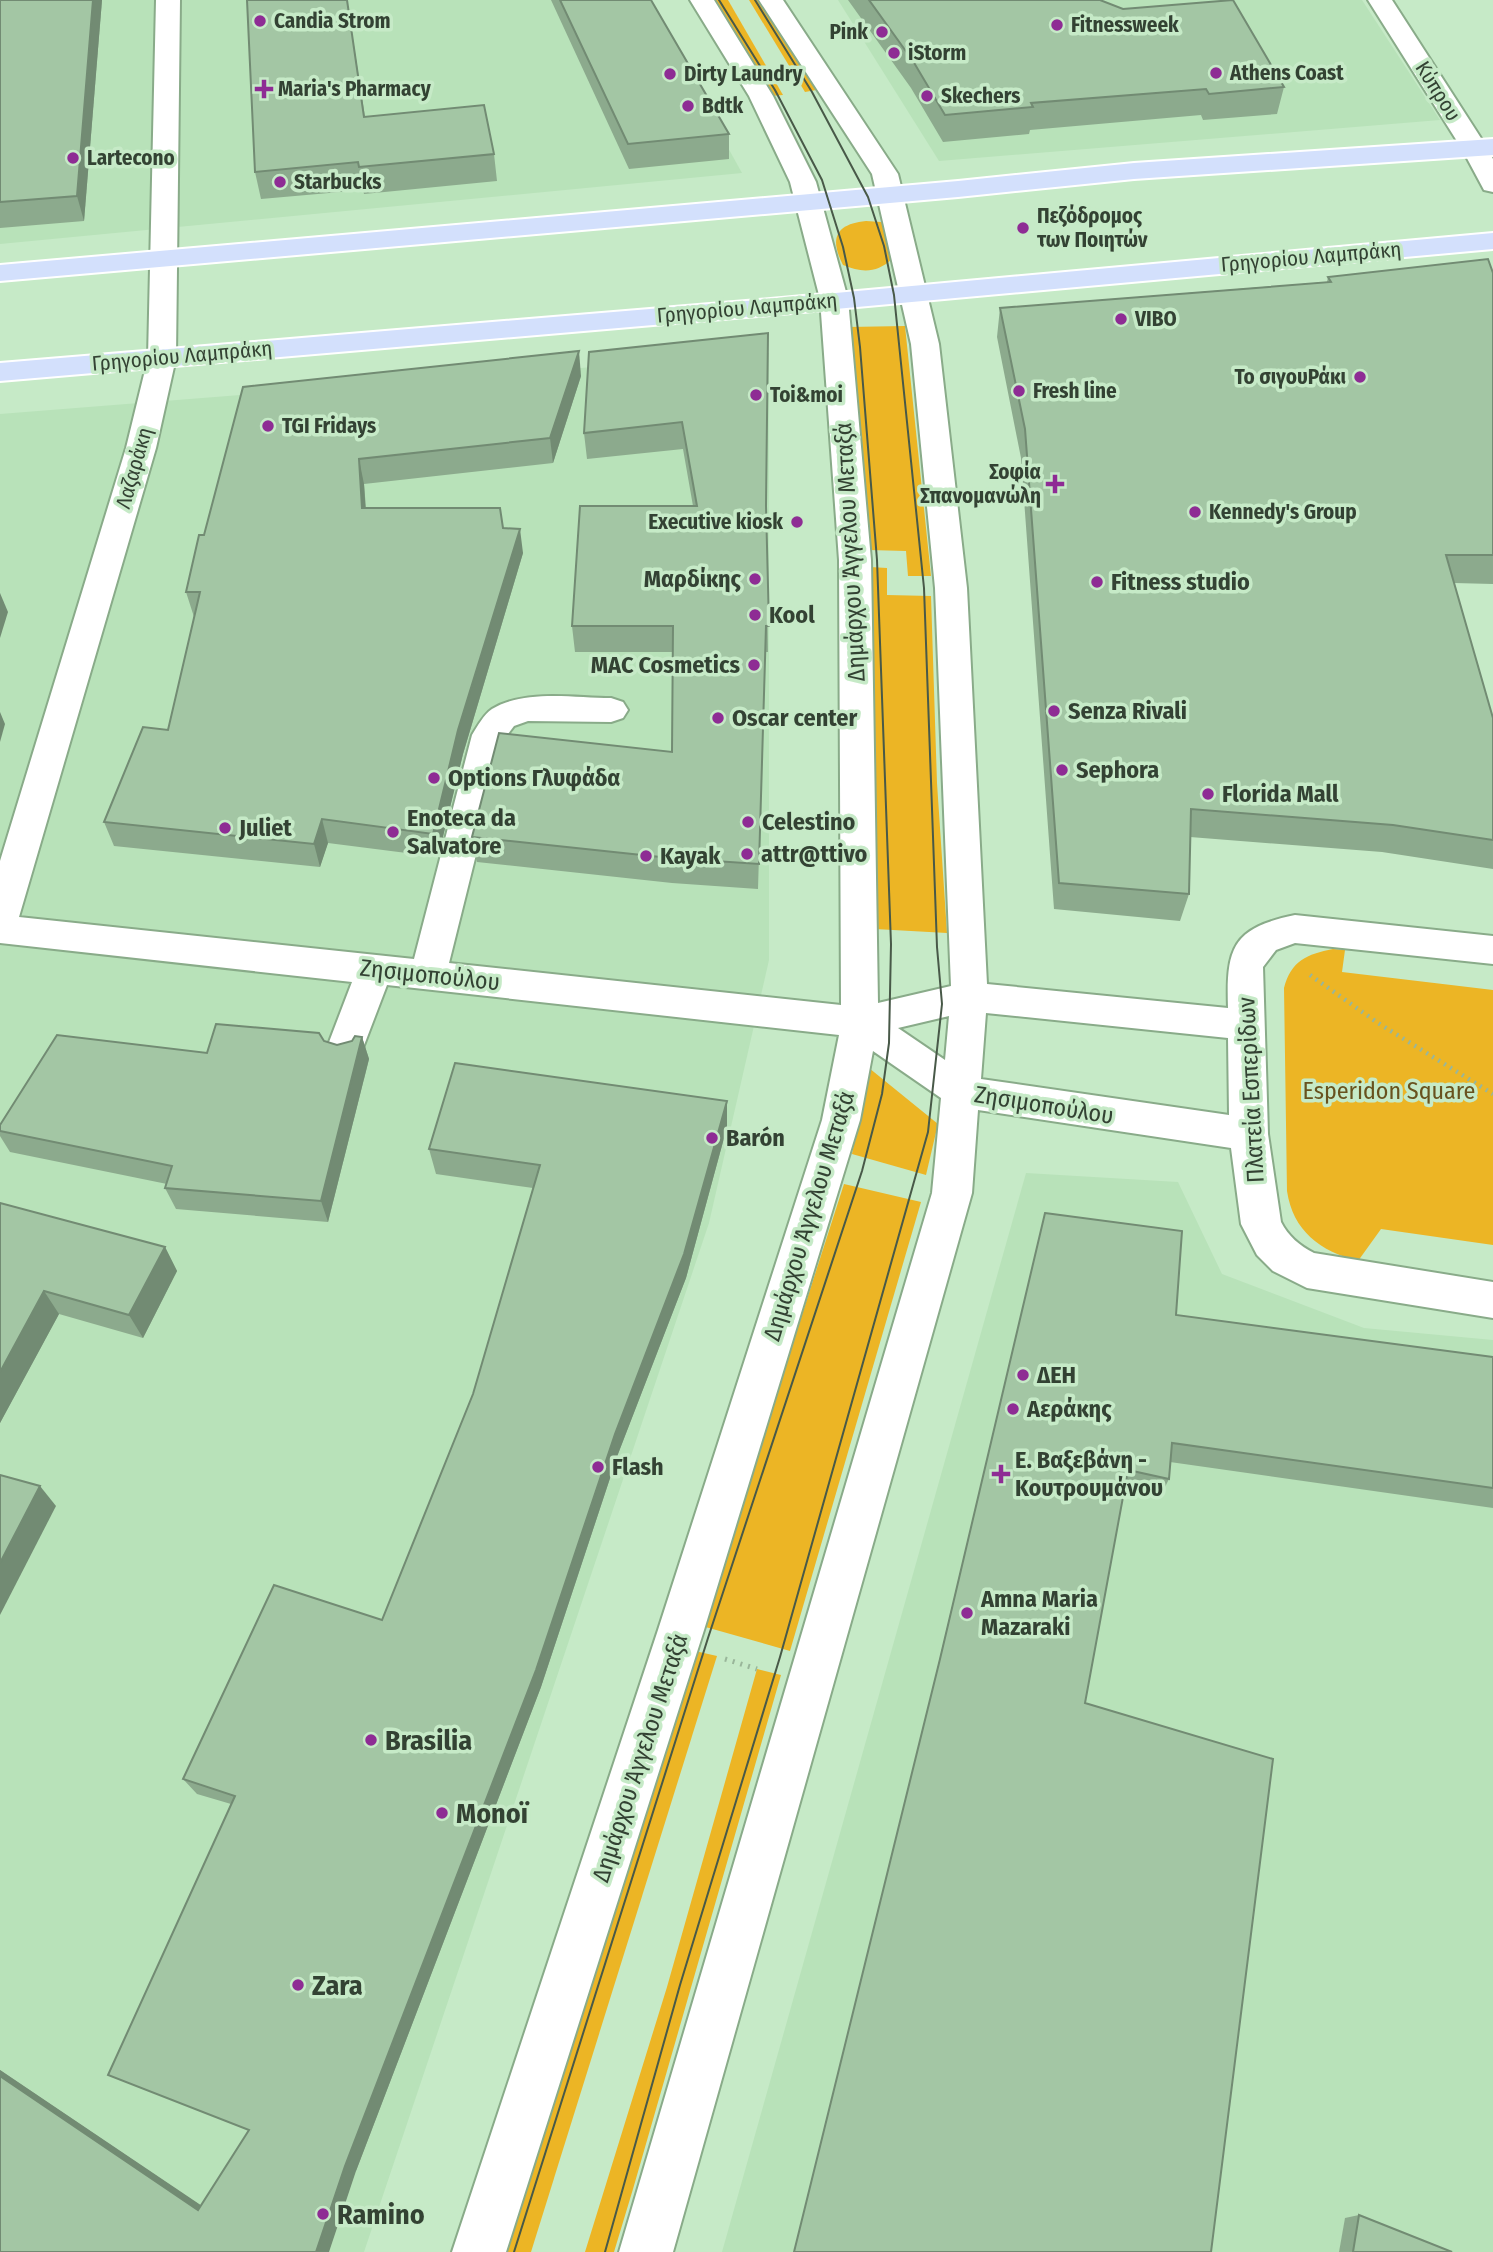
<svg xmlns="http://www.w3.org/2000/svg" width="1493" height="2252" font-family="'Fira Sans Condensed',sans-serif">
  <style>
    .built { fill: #b8e2b9 }
    .green { fill: #ecb525 }
    .lines { fill: none; stroke-linecap: round; stroke-linejoin: round }
    .minor-casing { stroke: #89ab89; stroke-width: 4 }
    .major-casing { stroke: #fff; stroke-width: 4 }
    .path-far1 { stroke: #99b69a; stroke-width: 4.5; stroke-dasharray: 2 5; stroke-linecap: butt }
    .path { stroke: #99b69a; stroke-width: 5; stroke-dasharray: 2 6; stroke-linecap: butt }
    .minor { fill: #fff; fill-rule: evenodd }
    .major { fill: #d3e0fc; fill-rule: evenodd }
    .tram { stroke: #485948; stroke-width: 2 }
    .wall { fill: #8caa8d }
    .shaded-wall { fill: #728b73 }
    .building { fill: #a3c6a4; stroke: #728b73; stroke-width: 2 }
    .poi-dot { fill: #8e2c94; stroke: #c6eac7; stroke-width: 2.5 }
    .labels { text-anchor: middle; stroke-width: 7; stroke-linejoin: round; paint-order: stroke }
    .far-poi-label { font-size: 21px; font-weight: bold; fill: #334233; stroke: #c6eac7; text-anchor: start }
    .far-street-label { font-size: 21px; fill: #334233; stroke: #c6eac7 }
    .street-label { font-size: 24px; fill: #334233; stroke: #c6eac7 }
    .poi-label { font-size: 24px; font-weight: bold; fill: #334233; stroke: #c6eac7; text-anchor: start }
    .park-label { font-size: 24px; fill: #68521e; stroke: #c6eac7 }
    .near-poi-label { font-size: 28px; font-weight: bold; fill: #334233; stroke: #c6eac7; text-anchor: start }
  </style>
  <rect width="100%" height="100%" fill="#c6eac7"/>
  <g class="built">
    <polygon points="0,0 646,0 742,173 0,244"/>
    <polygon points="838,0 1362,0 1440,120 939,161"/>
    <polygon points="769,353 769,960 709,1223 364,2252 0,2252 0,414"/>
    <polygon points="1026,1173 1178,1182 1222,1274 1364,1328 1493,1340 1493,2252 722,2252"/>
  </g>
  <g class="green">
    <polygon points="713,0 728,0 783,95 771,96"/>
    <polygon points="749,0 760,0 816,90 805,92"/>
    <path d="M866 221 881 222 888 228 892 259C877 273 862 273 843 265 829 238 836 224 866 221Z"/>
    <polygon points="905,326 931,576 908,576 906,551 869,550 848,327"/>
    <polygon points="870,567 887,568 887,595 931,596 937,783 947,933 875,929"/>
    <path d="M1333 949 1345 950 1342 972 1493 990V1245L1381 1229 1358 1261C1320 1251 1293 1231 1287 1191L1284 988C1291 961 1307 954 1333 949Z"/>
    <polygon points="869,1068 938,1124 926,1175 852,1154"/>
    <polygon points="844,1184 921,1202 790,1651 702,1626"/>
    <polygon points="695,1651 717,1656 531,2252 503,2252"/>
    <polygon points="757,1669 781,1675 633,2189 614,2252 585,2252 667,1987"/>
  </g>
  <g class="lines">
    <g class="minor-casing">
      <g id="minor">
        <path d="M156 0H180L176 358 156 448 19 917 414 959 472 735C477 727 484 714 492 709 525 689 574 698 611 698L623 702 628 710 623 718 611 722 528 721 514 726 505 738 449 963 841 1005 839 560 820 299 790 182 749 96 690 0H714L773 96 816 182 848 299 871 560 878 1003 951 986 935 588 911 344 872 174 759 0H783L898 174 939 344 967 588 987 984 1228 1008C1226 948 1232 928 1295 915L1493 936V964L1295 943 1276 950 1263 967 1268 1134 1281 1222C1288 1236 1300 1246 1314 1253L1493 1282V1318L1307 1288 1273 1271 1257 1255 1241 1224 1231 1148 978 1110 972 1193 673 2252H619L932 1193 941 1098 873 1051 860 1120 704 1630 506 2252H452L658 1630 822 1120 839 1035 387 985 358 1061 345 1065 332 1061 326 1050 352 982 0 943V861L126 448 148 358ZM986 1013 1228 1038 1229 1115 981 1079ZM949 1016 945 1060 898 1028Z"/>
        <polygon points="1368,0 1392,0 1488,149 1493,159 1493,192 1484,190 1462,149"/>
      </g>
    </g>
    <g class="major-casing">
      <g id="major">
        <polygon points="1493,139 1493,155 1134,179 958,197 0,281 0,265 958,181 1134,163"/>
        <polygon points="1493,233 1493,249 758,316 0,381 0,363 758,300"/>
      </g>
    </g>
    <polyline class="path-far1" points="1310,975 1378,1023 1493,1094"/>
    <polyline class="path" points="725,1659 757,1669"/>
    <use href="#minor" class="minor"/>
    <use href="#major" class="major"/>
    <g class="tram">
      <polyline points="514,2252 708,1638 862,1171 882,1094 889,1043 891,944 877,560 860,347 854,298 843,247 822,180 775,90 719,0"/>
      <polyline points="605,2252 680,1985 780,1657 928,1132 942,1004 937,947 924,588 894,295 884,246 868,197 812,92 755,0"/>
    </g>
  </g>
  <g class="wall">
    <polygon points="0,0 102,0 84,221 0,228"/>
    <polygon points="247,0 347,0 365,117 494,154 497,181 364,194 363,190 261,199 255,172"/>
    <polygon points="551,0 651,0 729,134 729,159 629,169"/>
    <polygon points="848,0 1100,0 1284,87 1277,114 1203,120 1201,115 1030,130 1029,134 943,142 911,88"/>
    <polygon points="1493,273 1493,584 1454,583 1493,718 1493,869 1382,852 1190,837 1189,894 1180,921 1054,909 1021,458 997,337 1000,308 1327,282 1328,277"/>
    <polygon points="768,333 766,508 768,652 765,652 758,889 672,883 477,862 472,837 672,752 673,652 575,652 572,626 693,506 683,449 587,459 584,433"/>
    <polygon points="581,376 553,463 364,484 366,508 503,528 523,553 463,754 438,857 328,843 320,867 114,846 104,822 168,730 194,617 186,592 204,535 243,387"/>
    <polygon points="362,1037 369,1059 328,1222 176,1209 165,1188 167,1184 10,1152 0,1136 0,1125 207,1053 324,1041 337,1045 352,1041"/>
    <polygon points="727,1127 686,1278 618,1454 541,1687 356,2171 0,2252 0,2070 201,2206 249,2130 108,2075 231,1804 197,1794 183,1779 382,1620 473,1394 533,1188 436,1174 429,1149"/>
    <polygon points="0,1203 165,1247 177,1271 143,1338 59,1314 0,1423"/>
    <polygon points="1045,1213 1176,1315 1493,1357 1493,1508 1170,1462 1169,1479 1160,1497 1124,1489 1085,1703 807,2200 936,1674"/>
    <polygon points="1359,2215 1452,2252 1339,2252 1345,2218"/>
  </g>
  <g class="shaded-wall">
    <polygon points="93,0 102,0 84,221 77,196"/>
    <polygon points="579,351 581,376 553,463 550,438"/>
    <polygon points="359,459 364,484 367,533 362,508"/>
    <polygon points="520,529 523,553 463,754 438,857 433,834 458,730"/>
    <polygon points="0,593 8,612 0,638"/>
    <polygon points="0,712 5,724 0,742"/>
    <polygon points="322,819 328,843 320,867 314,844"/>
    <polygon points="362,1037 369,1059 328,1222 321,1201"/>
    <polygon points="727,1101 727,1127 686,1278 618,1454 541,1687 356,2171 329,2252 316,2252 345,2166 615,1434"/>
    <polygon points="165,1247 177,1271 143,1338 129,1315"/>
    <polygon points="44,1291 59,1314 0,1423 0,1372"/>
    <polygon points="40,1486 56,1506 0,1615 0,1563"/>
    <polygon points="0,2070 214,2214 198,2210 0,2076"/>
  </g>
  <g class="building">
    <polygon points="0,0 93,0 77,196 0,202"/>
    <polygon points="247,0 347,0 364,117 484,105 494,154 359,167 358,162 255,172"/>
    <polygon points="560,0 651,0 729,134 628,144"/>
    <polygon points="869,0 1100,0 1123,9 1233,0 1284,87 1209,94 1206,89 1031,103 1033,107 945,115 913,61"/>
    <polygon points="1488,259 1493,273 1493,555 1446,555 1493,718 1493,840 1393,825 1191,809 1189,894 1059,883 1025,429 1000,308 1331,282 1328,277"/>
    <polygon points="768,333 766,506 769,626 766,626 759,864 670,858 472,837 499,733 672,752 673,626 572,626 580,506 697,506 682,422 584,433 589,352"/>
    <polygon points="579,351 550,438 359,459 362,508 500,508 503,528 520,529 458,730 433,834 322,819 314,844 104,822 143,727 168,730 200,592 186,592 199,535 204,535 243,387"/>
    <polygon points="216,1024 319,1033 324,1041 337,1045 352,1041 355,1036 362,1037 321,1201 165,1188 172,1166 0,1131 0,1125 57,1035 207,1053"/>
    <polygon points="455,1063 727,1101 684,1254 615,1434 536,1670 345,2166 316,2252 0,2252 0,2076 198,2210 249,2130 108,2075 235,1796 183,1779 274,1585 382,1620 473,1394 540,1165 429,1149"/>
    <polygon points="0,1203 165,1247 129,1315 44,1291 0,1372"/>
    <polygon points="1045,1213 1182,1231 1176,1315 1493,1357 1493,1488 1172,1443 1169,1479 1128,1470 1085,1703 1273,1759 1211,2252 794,2252 940,1659"/>
    <polygon points="0,1475 40,1486 0,1563"/>
    <polygon points="1359,2215 1452,2252 1353,2252"/>
  </g>
  <g class="poi-dot">
    <circle cx="260" cy="21" r="7"/>
    <circle cx="1057" cy="25" r="7"/>
    <circle cx="882" cy="32" r="7"/>
    <circle cx="894" cy="53" r="7"/>
    <circle cx="1216" cy="73" r="7"/>
    <circle cx="670" cy="74" r="7"/>
    <path d="M260.5 78.5h7v7h7v7h-7v7h-7v-7h-7v-7h7z"/>
    <circle cx="927" cy="96" r="7"/>
    <circle cx="688" cy="106" r="7"/>
    <circle cx="73" cy="158" r="7"/>
    <circle cx="280" cy="182" r="7"/>
    <circle cx="1023" cy="228" r="7"/>
    <circle cx="1121" cy="319" r="7"/>
    <circle cx="1360" cy="377" r="7"/>
    <circle cx="1019" cy="391" r="7"/>
    <circle cx="756" cy="395" r="7"/>
    <circle cx="268" cy="426" r="7"/>
    <path d="M1051.5 473.5h7v7h7v7h-7v7h-7v-7h-7v-7h7z"/>
    <circle cx="1195" cy="512" r="7"/>
    <circle cx="797" cy="522" r="7"/>
    <circle cx="755" cy="579" r="7"/>
    <circle cx="1097" cy="582" r="7"/>
    <circle cx="755" cy="615" r="7"/>
    <circle cx="754" cy="665" r="7"/>
    <circle cx="1054" cy="711" r="7"/>
    <circle cx="718" cy="718" r="7"/>
    <circle cx="1062" cy="770" r="7"/>
    <circle cx="434" cy="778" r="7"/>
    <circle cx="1208" cy="794" r="7"/>
    <circle cx="748" cy="822" r="7"/>
    <circle cx="225" cy="828" r="7"/>
    <circle cx="393" cy="832" r="7"/>
    <circle cx="747" cy="854" r="7"/>
    <circle cx="646" cy="856" r="7"/>
    <circle cx="712" cy="1138" r="7"/>
    <circle cx="1023" cy="1375" r="7"/>
    <circle cx="1013" cy="1409" r="7"/>
    <circle cx="598" cy="1467" r="7"/>
    <path d="M997.5 1463.5h7v7h7v7h-7v7h-7v-7h-7v-7h7z"/>
    <circle cx="967" cy="1613" r="7"/>
    <circle cx="371" cy="1740" r="7"/>
    <circle cx="442" cy="1813" r="7"/>
    <circle cx="298" cy="1985" r="7"/>
    <circle cx="323" cy="2214" r="7"/>
  </g>
  <g class="labels">
    <g class="far-poi-label">
      <text x="274" y="28">Candia Strom</text>
      <text x="1071" y="32">Fitnessweek</text>
      <text x="868" y="39" text-anchor="end">Pink</text>
      <text x="908" y="60">iStorm</text>
      <text x="1230" y="80">Athens Coast</text>
      <text x="684" y="81">Dirty Laundry</text>
      <text x="278" y="96">Maria's Pharmacy</text>
      <text x="941" y="103">Skechers</text>
      <text x="702" y="113">Bdtk</text>
      <text x="87" y="165">Lartecono</text>
      <text x="294" y="189">Starbucks</text>
      <text x="1037" y="223">Πεζόδρομος<tspan x="1037" dy="24">των Ποιητών</tspan></text>
      <text x="1135" y="326">VIBO</text>
      <text x="1346" y="384" text-anchor="end">Το σιγουΡάκι</text>
      <text x="1033" y="398">Fresh line</text>
      <text x="770" y="402">Toi&amp;moi</text>
      <text x="282" y="433">TGI Fridays</text>
      <text x="1041" y="479" text-anchor="end">Σοφία<tspan x="1041" dy="24">Σπανομανώλη</tspan></text>
      <text x="1209" y="519">Kennedy's Group</text>
      <text x="783" y="529" text-anchor="end">Executive kiosk</text>
    </g>
    <g class="far-street-label">
      <text transform="translate(1438 91) rotate(58)" y="7">Κύπρου</text>
      <text transform="translate(1311 257) rotate(-5)" y="7">Γρηγορίου Λαμπράκη</text>
      <text transform="translate(747 308) rotate(-5)" y="7">Γρηγορίου Λαμπράκη</text>
      <text transform="translate(182 356) rotate(-5)" y="7">Γρηγορίου Λαμπράκη</text>
      <text transform="translate(134 468) rotate(-74)" y="7">Λαζαράκη</text>
    </g>
    <g class="street-label">
      <text transform="translate(850 552) rotate(-93)" y="8">Δημάρχου Άγγελου Μεταξά</text>
      <text transform="translate(430 975) rotate(6)" y="8">Ζησιμοπούλου</text>
      <text transform="translate(1251 1090) rotate(-93)" y="8">Πλατεία Εσπερίδων</text>
      <text transform="translate(1044 1105) rotate(9)" y="8">Ζησιμοπούλου</text>
      <text transform="translate(809 1216) rotate(-73)" y="8">Δημάρχου Άγγελου Μεταξά</text>
      <text transform="translate(640 1758) rotate(-72)" y="8">Δημάρχου Άγγελου Μεταξά</text>
    </g>
    <g class="poi-label">
      <text x="741" y="587" text-anchor="end">Μαρδίκης</text>
      <text x="1111" y="590">Fitness studio</text>
      <text x="769" y="623">Kool</text>
      <text x="740" y="673" text-anchor="end">MAC Cosmetics</text>
      <text x="1068" y="719">Senza Rivali</text>
      <text x="732" y="726">Oscar center</text>
      <text x="1076" y="778">Sephora</text>
      <text x="448" y="786">Options Γλυφάδα</text>
      <text x="1222" y="802">Florida Mall</text>
      <text x="407" y="826">Enoteca da<tspan x="407" dy="28">Salvatore</tspan></text>
      <text x="762" y="830">Celestino</text>
      <text x="239" y="836">Juliet</text>
      <text x="761" y="862">attr@ttivo</text>
      <text x="660" y="864">Kayak</text>
      <text x="726" y="1146">Barón</text>
      <text x="1037" y="1383">ΔΕΗ</text>
      <text x="1027" y="1417">Αεράκης</text>
      <text x="1015" y="1468">Ε. Βαξεβάνη -<tspan x="1015" dy="28">Κουτρουμάνου</tspan></text>
      <text x="612" y="1475">Flash</text>
      <text x="981" y="1607">Amna Maria<tspan x="981" dy="28">Mazaraki</tspan></text>
    </g>
    <g class="park-label">
      <text x="1389" y="1099">Esperidon Square</text>
    </g>
    <g class="near-poi-label">
      <text x="385" y="1750">Brasilia</text>
      <text x="456" y="1823">Monoï</text>
      <text x="312" y="1995">Zara</text>
      <text x="337" y="2224">Ramino</text>
    </g>
  </g>
</svg>
